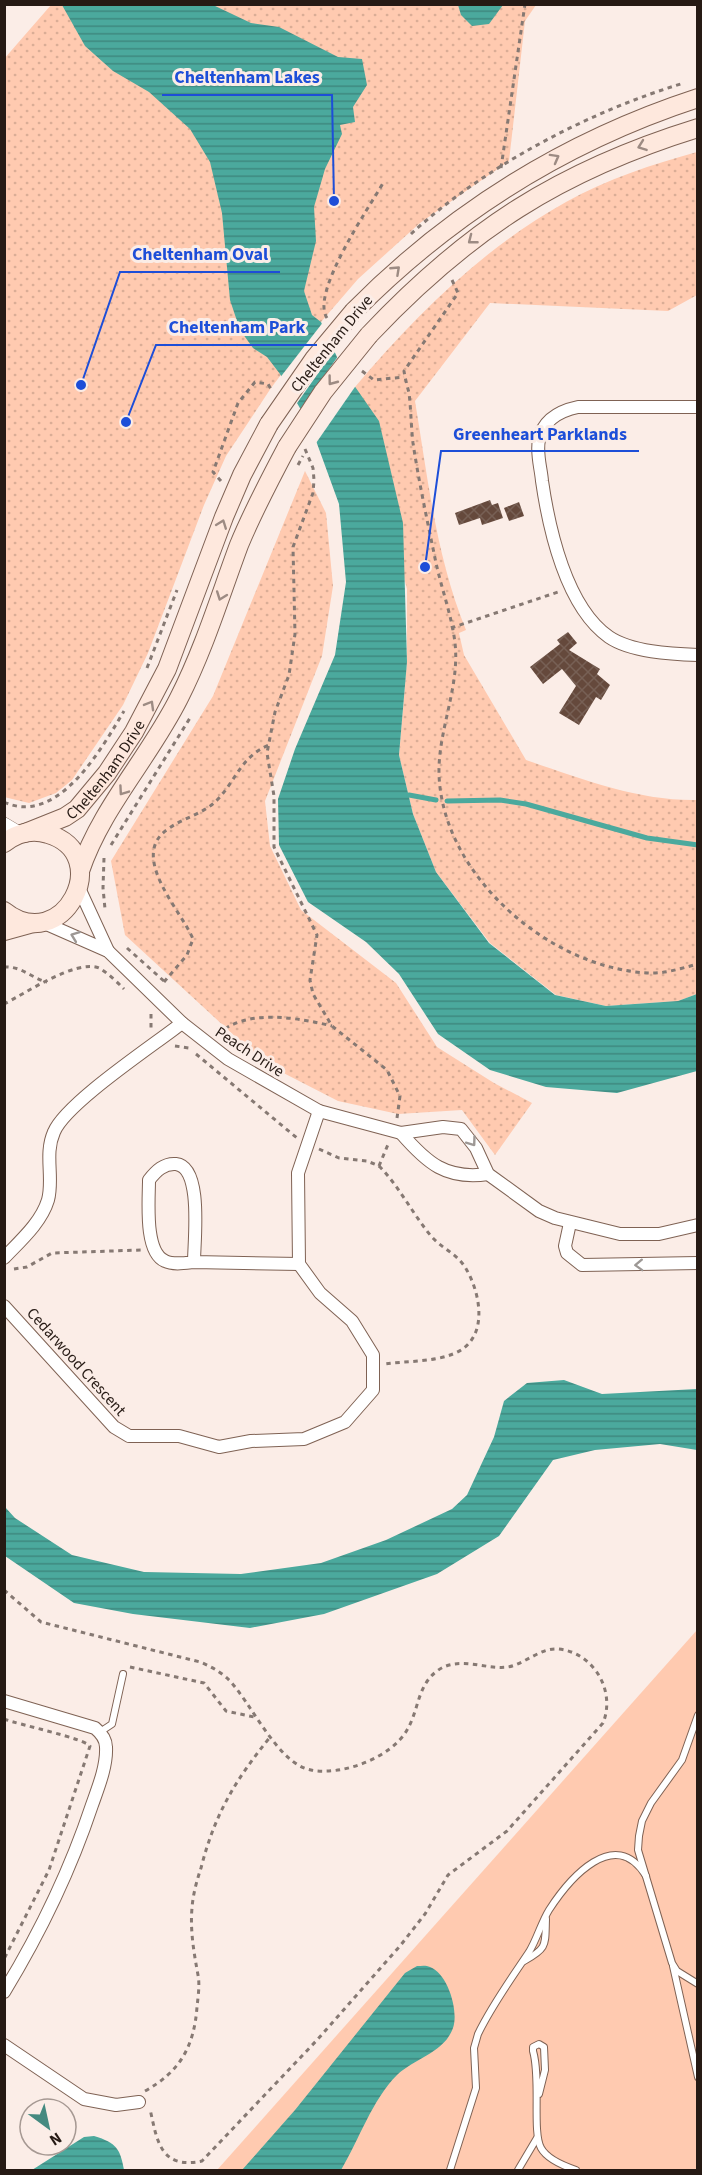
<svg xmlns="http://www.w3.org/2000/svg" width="702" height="2175" font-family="'Source Sans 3',sans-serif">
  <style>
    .green { fill: #ffcab0 }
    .park { fill: url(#park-dots) }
    .water { fill: url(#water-rules) }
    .pier { fill: #fbede7 }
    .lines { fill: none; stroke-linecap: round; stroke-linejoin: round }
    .stream { stroke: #4ba99d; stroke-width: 5 }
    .building { fill: url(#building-cross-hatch) }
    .service-casing { stroke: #7f6254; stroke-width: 8 }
    .minor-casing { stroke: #7f6254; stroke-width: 14 }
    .tertiary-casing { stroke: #7f6254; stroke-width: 16 }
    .secondary-casing { stroke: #7f6254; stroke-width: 20 }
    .path { stroke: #867973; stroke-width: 3; stroke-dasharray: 4.5 4.5; stroke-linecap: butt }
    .service { stroke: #fff; stroke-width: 6 }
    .minor { stroke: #fff; stroke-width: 12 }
    .tertiary { stroke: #fff; stroke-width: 15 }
    .secondary { stroke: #fee8dd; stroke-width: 18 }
    .secondary-bridge-casing { stroke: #7f6254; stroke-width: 20; stroke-linecap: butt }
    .path-bridge { stroke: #867973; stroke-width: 3; stroke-dasharray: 4.5 4.5; stroke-linecap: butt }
    .secondary-bridge { stroke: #fee8dd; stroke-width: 18 }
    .oneway { stroke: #9d8b83 }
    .oneway2 { stroke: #9d9895 }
    .labels { text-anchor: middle; stroke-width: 6; stroke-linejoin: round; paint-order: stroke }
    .street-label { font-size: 16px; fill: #261a14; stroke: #fbede7 }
    .leader { fill: none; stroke: #1d4ed8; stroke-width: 2 }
    .callout-dot { fill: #1d4ed8; stroke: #fbede7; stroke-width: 2 }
    .callout-label { font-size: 18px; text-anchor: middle; font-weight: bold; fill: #1d4ed8; stroke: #fbede7; stroke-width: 6; stroke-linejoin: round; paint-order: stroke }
  </style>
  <defs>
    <pattern id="park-dots" width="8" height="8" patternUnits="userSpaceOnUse" patternTransform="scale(1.5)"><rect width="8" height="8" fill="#ffcab0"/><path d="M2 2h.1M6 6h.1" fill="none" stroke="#daad96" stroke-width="1.8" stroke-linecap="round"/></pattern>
    <pattern id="water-rules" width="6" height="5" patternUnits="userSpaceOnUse" patternTransform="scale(1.5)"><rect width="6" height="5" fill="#4ba99d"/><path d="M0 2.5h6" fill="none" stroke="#3e897f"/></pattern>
    <pattern id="building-cross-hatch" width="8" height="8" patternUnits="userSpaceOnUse" patternTransform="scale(1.5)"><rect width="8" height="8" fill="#65493c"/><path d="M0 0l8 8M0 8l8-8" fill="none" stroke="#776055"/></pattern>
  </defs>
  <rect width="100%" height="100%" fill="#fbede7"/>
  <polygon class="green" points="697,1630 697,2170 217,2170"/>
  <g class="park">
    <polygon points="51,5 536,5 525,21 509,161 420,223 358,279 321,322 271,388 226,456 204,505 148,653 123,705 72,780 56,793 29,803 4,797 4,59"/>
    <path d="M697 152V295L668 311 490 303 415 401C428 479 436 556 466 630L459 633 464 655 526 760C582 779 638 801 697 800V994L678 1001 606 1006 556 995 490 943 436 872 413 814 399 755 407 662V589L355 387C416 315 483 248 566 202 607 179 653 164 697 152Z"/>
    <polygon points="305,471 326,513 333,586 322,656 265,801 270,846 301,910 396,983 437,1047 494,1083 532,1103 495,1155 462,1110 398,1114 338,1101 264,1063 125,935 111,861 213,696"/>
  </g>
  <g class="water">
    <polygon points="62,5 213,5 251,23 279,27 338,57 362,59 367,85 353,107 355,122 340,125 342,134 325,169 314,207 316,241 304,291 312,315 321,322 342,368 379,421 403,523 407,662 399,755 413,814 436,872 489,943 555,995 606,1006 678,1001 697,994 697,1071 617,1093 546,1087 490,1070 438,1034 399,974 366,942 308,902 279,845 278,799 295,749 335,655 346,582 339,504 311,427 280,374 267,357 253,348 240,330 230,300 222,213 210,162 190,129 149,92 113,71 85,46"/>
    <polygon points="458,5 458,4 503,5 489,24 472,26 461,15"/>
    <polygon points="564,1380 602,1394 697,1389 697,1450 660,1444 595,1450 553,1460 499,1536 437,1574 324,1614 250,1628 133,1614 74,1603 5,1556 5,1507 15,1518 72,1555 144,1572 241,1574 321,1563 386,1540 452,1509 467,1495 494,1437 504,1401 527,1383"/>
    <path d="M417 1966C421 1966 426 1965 430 1967 448 1974 459 2011 453 2028 444 2053 415 2058 397 2075 372 2100 359 2140 341 2170H242L295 2110 405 1973Z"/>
    <path d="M94 2136C117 2143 120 2149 124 2170H32L84 2137Z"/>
  </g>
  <g class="pier">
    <polygon points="324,321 336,348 295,406 279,379"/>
    <polygon points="339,355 357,384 314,446 298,412"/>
  </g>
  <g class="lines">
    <g class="stream">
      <polyline points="409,795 436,800"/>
      <polyline points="447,801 500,800 526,804 647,838 698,845"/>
    </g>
  </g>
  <g class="building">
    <polygon points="490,500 492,505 498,503 503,518 482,525 480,518 459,525 455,513"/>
    <polygon points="519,502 524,516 509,521 504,508"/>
    <polygon points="568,632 577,643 569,650 600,669 597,674 610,685 601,700 596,697 579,725 559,713 576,686 562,669 543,684 530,667 560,644 557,640"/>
  </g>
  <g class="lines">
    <g class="service-casing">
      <g id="service">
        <polyline points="698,1715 682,1760 651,1803 642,1821 639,1836 638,1850 672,1963 677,1971 698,1984"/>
        <polyline points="100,1732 112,1724 123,1674"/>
        <path d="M524 1961C548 1948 545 1945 546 1919"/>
        <polyline points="673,1966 698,2077"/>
        <path d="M539 2094 545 2070 544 2047 539 2044 533 2047V2051C541 2078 532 2132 541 2148 547 2159 564 2166 576 2170"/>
        <path d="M450 2170 476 2088 474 2048 478 2034C492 2005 511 1979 529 1952 537 1939 541 1923 549 1910 569 1879 615 1825 646 1876"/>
        <polyline points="518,2170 537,2138"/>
      </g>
    </g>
    <g class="minor-casing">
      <g id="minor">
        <path d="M698 407H578C559 411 543 420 539 440 536 453 541 468 542 481 549 529 566 607 609 637 631 652 671 654 698 655"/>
        <polyline points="79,888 108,951"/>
        <polyline points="42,922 108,951 182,1023 228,1059 319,1111 401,1133 443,1127 461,1129 476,1148 488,1174 539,1211 555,1218 620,1234 659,1234 698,1225"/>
        <path d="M401 1133C427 1163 446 1180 488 1174"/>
        <polyline points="570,1223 565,1246 567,1253 582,1265 698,1263"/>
        <path d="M4 1258C20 1241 41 1223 48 1200 54 1178 44 1154 54 1132 66 1103 154 1045 182 1023"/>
        <path d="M194 1262C185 1263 173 1265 165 1261 144 1252 149 1200 149 1180 156 1171 164 1163 176 1164 203 1167 194 1241 194 1262L299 1264"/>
        <polyline points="4,1306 114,1427 129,1436 179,1436 219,1447 251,1441 304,1439 345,1422 373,1390 373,1355 352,1321 320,1293 299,1264 298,1173 319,1111"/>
        <path d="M4 1701 95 1728C101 1733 106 1739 106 1747 107 1766 98 1788 92 1805 70 1871 40 1933 4 1992"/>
        <polyline points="4,2045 84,2099 116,2105 139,2102"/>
      </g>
    </g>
    <g class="tertiary-casing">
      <polyline id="tertiary" points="4,825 19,834"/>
    </g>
    <g class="secondary-casing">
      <g id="secondary">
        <path d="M354 311C451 213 566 141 698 98"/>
        <path d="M369 335C468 230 559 171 698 128"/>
        <path id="s1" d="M25 833 65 817 77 809 107 773 134 732 167 669 224 517 242 475 269 424"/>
        <path d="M4 843C17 833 33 829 48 834 116 854 63 958 4 911"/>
        <path d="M80 871C101 808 149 758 179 698 204 649 220 596 239 545 253 511 270 479 287 447"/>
        <polyline points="4,931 33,923"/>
      </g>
    </g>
    <g class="path">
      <polyline points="501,168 525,4"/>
      <path d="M411 234C483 167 590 111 684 83"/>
      <path d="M452 280 458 293 404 371C405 378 407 385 409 393 411 409 411 426 413 443 419 483 428 524 436 563 442 590 452 617 455 643 460 687 438 730 439 774 442 875 549 968 648 973 665 974 682 968 698 964"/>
      <path d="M327 318C310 293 369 208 383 183"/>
      <polyline points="362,371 374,380 404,377"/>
      <polyline points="305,449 313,468 314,480 313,493 293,547 295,634 289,675 275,712 267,753 274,796 274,847 317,935 310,980 313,994 332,1026 387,1070 400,1096 397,1118"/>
      <polyline points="221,481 213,472 238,403 255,382 268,384 272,391"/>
      <polyline points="451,628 558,592"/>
      <polyline points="147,668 177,590"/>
      <path d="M4 802C58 827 102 748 124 711"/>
      <polyline points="111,845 190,718"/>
      <polyline points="104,858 103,888 105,909"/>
      <polyline points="127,948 165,982"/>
      <path d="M4 967C22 966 31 978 47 982"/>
      <path d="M164 982 187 955 193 939C181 910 128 856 168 829 184 817 205 814 219 798 237 778 242 756 269 745"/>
      <path d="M4 1004C26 993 76 959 99 968 108 973 117 982 124 989"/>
      <polyline points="151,1014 151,1030"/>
      <path d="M218 1034C247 1008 299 1018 332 1026"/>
      <polyline points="175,1046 189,1048"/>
      <polyline points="196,1054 297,1138"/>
      <polyline points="319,1149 339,1158 367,1161 379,1166 389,1142"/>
      <path d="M379 1166C399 1186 412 1213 431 1236 441 1248 456 1253 465 1267 481 1293 490 1340 453 1354 433 1362 406 1361 385 1364"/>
      <polyline points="14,1269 27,1267 52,1253 141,1250"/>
      <path d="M4 1590 41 1622 200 1662C210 1666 219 1671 227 1678 251 1701 277 1764 311 1770 342 1776 391 1758 407 1730 419 1710 417 1686 437 1671 458 1655 485 1670 508 1667 525 1664 541 1647 559 1649 575 1651 587 1659 596 1671 607 1686 610 1706 603 1723L507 1831 448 1875 425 1914 400 1946 318 2039 202 2161C160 2170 157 2140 150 2109"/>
      <polyline points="130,1667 204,1683 226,1711 254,1717"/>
      <path d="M4 1719C20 1725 83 1738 90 1746L49 1870 4 1959"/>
      <path d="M145 2091C179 2072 194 2048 197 2007 198 1997 200 1985 198 1975 194 1953 190 1931 192 1908 193 1894 197 1880 201 1868 215 1813 236 1779 271 1736"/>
    </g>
    <use href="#service" class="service"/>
    <use href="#minor" class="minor"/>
    <use href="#tertiary" class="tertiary"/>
    <use href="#secondary" class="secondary"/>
    <g class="secondary-bridge-casing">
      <g id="secondary-bridge">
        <polyline points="269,424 314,359 354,311"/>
        <polyline points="287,447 323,392 369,335"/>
      </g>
    </g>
    <polyline class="path-bridge" points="298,465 303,456"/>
    <use href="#secondary-bridge" class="secondary-bridge"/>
  </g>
  <defs><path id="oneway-chevron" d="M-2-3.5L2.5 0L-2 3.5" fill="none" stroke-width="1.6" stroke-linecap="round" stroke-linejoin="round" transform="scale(1.5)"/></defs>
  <g class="oneway">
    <use href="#oneway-chevron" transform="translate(642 146) rotate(160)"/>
    <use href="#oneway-chevron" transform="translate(555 158) rotate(-29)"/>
    <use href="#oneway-chevron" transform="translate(472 240) rotate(142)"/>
    <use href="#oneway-chevron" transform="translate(396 270) rotate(-43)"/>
    <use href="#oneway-chevron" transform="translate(332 381) rotate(127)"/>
    <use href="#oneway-chevron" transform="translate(222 524) rotate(-69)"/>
    <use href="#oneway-chevron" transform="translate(221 596) rotate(110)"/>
    <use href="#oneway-chevron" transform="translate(150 705) rotate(-60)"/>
    <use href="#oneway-chevron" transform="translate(123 791) rotate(125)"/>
  </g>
  <g class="oneway2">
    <use href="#oneway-chevron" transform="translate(75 936) rotate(-159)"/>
    <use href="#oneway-chevron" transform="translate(472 1142) rotate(54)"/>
    <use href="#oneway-chevron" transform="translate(639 1265) rotate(178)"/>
  </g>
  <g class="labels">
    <g class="street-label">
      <text transform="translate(331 343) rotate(-51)" y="6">Cheltenham Drive</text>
      <text dy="6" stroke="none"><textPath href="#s1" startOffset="106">Cheltenham Drive</textPath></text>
      <text transform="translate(250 1051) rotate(33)" y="6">Peach Drive</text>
      <text transform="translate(77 1361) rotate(48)" y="6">Cedarwood Crescent</text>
    </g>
  </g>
  <path class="leader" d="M334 201L332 95H162M81 385L120 272H280M126 422L156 345H317M425 567L441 451H639"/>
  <g class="callout-dot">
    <circle cx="334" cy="201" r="6"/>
    <circle cx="81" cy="385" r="6"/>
    <circle cx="126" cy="422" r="6"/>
    <circle cx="425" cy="567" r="6"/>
  </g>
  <g class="callout-label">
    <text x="247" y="83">Cheltenham Lakes</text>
    <text x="200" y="260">Cheltenham Oval</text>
    <text x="237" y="333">Cheltenham Park</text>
    <text x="540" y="440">Greenheart Parklands</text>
  </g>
  <rect width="702" height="2175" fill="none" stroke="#261a14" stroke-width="12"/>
  <g transform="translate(48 2127) rotate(147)"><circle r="28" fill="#fbede7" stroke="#a69993" stroke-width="1.5"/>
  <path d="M0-4.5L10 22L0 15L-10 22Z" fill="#458a80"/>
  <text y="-9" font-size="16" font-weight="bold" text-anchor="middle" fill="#261a14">N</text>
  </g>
</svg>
